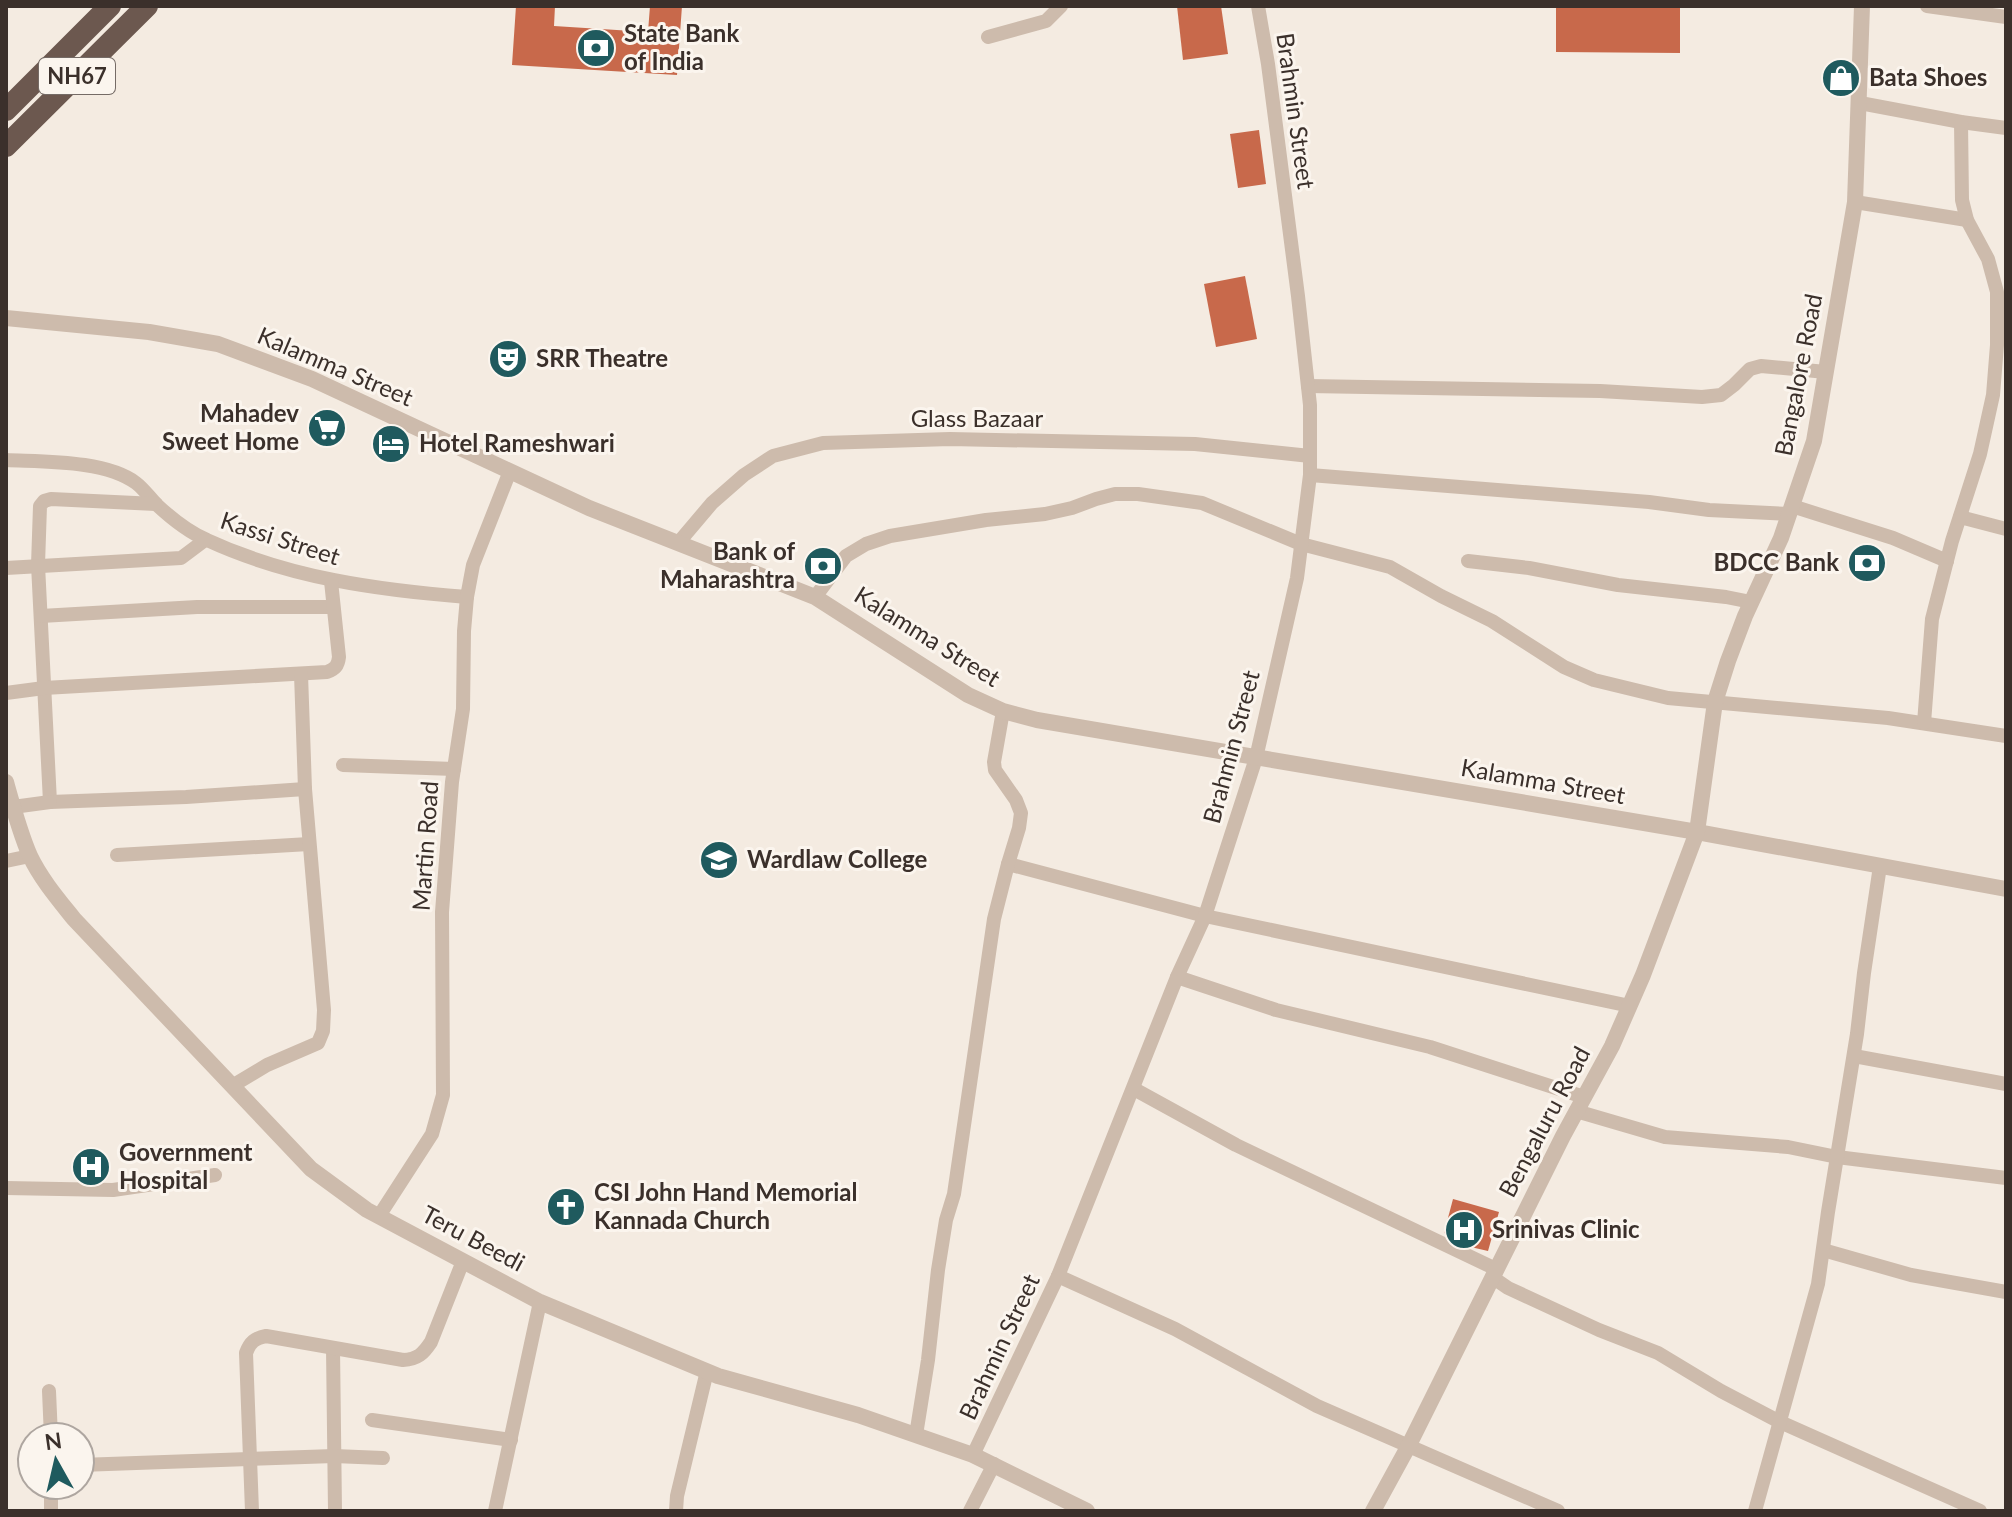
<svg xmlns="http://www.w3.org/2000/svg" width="2012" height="1517" font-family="Lato,sans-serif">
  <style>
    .building { fill: #c8694b }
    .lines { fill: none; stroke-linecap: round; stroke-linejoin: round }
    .minor { stroke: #cdbbac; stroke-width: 14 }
    .tertiary { stroke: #cdbbac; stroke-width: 16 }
    .trunk { stroke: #6c584f; stroke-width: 22 }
    .labels { text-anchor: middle; stroke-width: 6; stroke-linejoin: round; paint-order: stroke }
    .shield { fill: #fbf5ee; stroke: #756b66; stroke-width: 2 }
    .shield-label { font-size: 22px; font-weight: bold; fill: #3b302b }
    .poi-label { font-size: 24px; font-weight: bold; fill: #3b302b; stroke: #fbf5ee; text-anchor: start }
    .street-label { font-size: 24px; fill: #3b302b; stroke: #fbf5ee }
  </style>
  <rect width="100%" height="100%" fill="#f4ebe1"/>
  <g class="building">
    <polygon points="516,6 555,6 554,26 648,32 650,6 682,6 677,75 512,65"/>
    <polygon points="1177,6 1221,6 1228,54 1183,60"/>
    <polygon points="1556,6 1680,6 1680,53 1556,52"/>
    <polygon points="1259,130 1266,184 1238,188 1230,134"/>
    <polygon points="1245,276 1257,339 1216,347 1204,284"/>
    <polygon points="97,1151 101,1179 83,1179 79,1153"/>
    <polygon points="1453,1199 1499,1212 1488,1251 1475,1248 1444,1233"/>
  </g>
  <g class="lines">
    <g class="minor">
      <polyline points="1927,6 2006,17"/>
      <polyline points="988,37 1046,21 1061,6"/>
      <polyline points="1860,103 1961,122 2006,128"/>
      <polyline points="1855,202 1967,220"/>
      <polyline points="1308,386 1600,391 1702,397 1721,395 1734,385 1750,369 1761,366 1826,372"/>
      <path d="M6 460C44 462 105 460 136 483 144 489 150 498 157 505 172 519 188 532 207 540 289 578 378 590 467 597"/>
      <polyline points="1310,475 1649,502 1709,510 1789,514"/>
      <polyline points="156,504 51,499 44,501 40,506 38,565 50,802 186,797 305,789"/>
      <polyline points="1792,506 1893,538 1947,561"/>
      <polyline points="1960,517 2006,529"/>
      <polyline points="679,542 712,503 744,475 773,456 823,443 950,439 1195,444 1310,456"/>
      <polyline points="1468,561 1529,568 1618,585 1726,597 1751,602"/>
      <polyline points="6,568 181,558 205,540"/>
      <polyline points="815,597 846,556 866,544 890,536 986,520 1045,514 1072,508 1096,499 1115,494 1138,494 1202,503 1301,544 1390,567 1441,596 1492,621 1564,667 1594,680 1668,698 1888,718 2006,736"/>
      <polyline points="41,616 197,607 333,607"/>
      <path d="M6 693 44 688 327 672C335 669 338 666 339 657L331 581"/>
      <polyline points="1924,723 1932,619 1952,541 1980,454 1993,395 1997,345 1997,292 1988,259 1967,220 1962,200 1961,122"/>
      <polyline points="343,765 454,769"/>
      <polyline points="13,807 50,802"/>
      <polyline points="117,855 309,844"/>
      <polyline points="6,861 30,856"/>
      <polyline points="1008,864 1205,916 1630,1006"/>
      <polyline points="1177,977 1276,1010 1430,1047 1584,1097"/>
      <polyline points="1854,1056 2006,1084"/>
      <polyline points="232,1086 267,1065 318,1043 323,1031 324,1010 305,789 301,674"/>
      <polyline points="1134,1089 1236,1145 1496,1269"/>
      <polyline points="1576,1111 1665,1137 1788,1147 1837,1157 2006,1178"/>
      <polyline points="6,1188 113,1190 215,1175"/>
      <polyline points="379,1216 432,1134 443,1095 442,912 452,782 463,709 464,631 467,597 473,565 510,471"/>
      <polyline points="1823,1250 1911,1275 2006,1292"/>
      <polyline points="1058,1276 1175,1329 1317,1406 1558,1511"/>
      <polyline points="1492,1277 1508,1288 1599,1330 1658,1353 1721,1391 1780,1422 1980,1511"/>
      <polyline points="333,1348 335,1511"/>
      <polyline points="49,1391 51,1437"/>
      <polyline points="372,1420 511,1440"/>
      <polyline points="916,1435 928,1360 938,1270 946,1220 954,1194 994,919 1008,864 1019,828 1021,813 1016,800 995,770 994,762 1003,711"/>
      <polyline points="973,1455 1058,1276 1177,977 1205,916 1256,758 1297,578 1310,475 1310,405 1298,296 1268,64 1258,6"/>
      <polyline points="80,1465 334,1456 383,1458"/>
      <polyline points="51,1511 51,1485"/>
      <path d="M252 1511 246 1353C250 1342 255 1338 266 1336L403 1360C418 1359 423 1354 431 1342L463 1261"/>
      <polyline points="495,1511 540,1302"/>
      <polyline points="676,1511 677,1496 707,1371"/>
      <polyline points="970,1511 994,1464"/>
      <polyline points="1755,1511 1818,1284 1828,1212 1857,1034 1864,973 1880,866"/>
    </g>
    <g class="tertiary">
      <polyline points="6,318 149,332 218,344 312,379 589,508 815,597 968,695 1003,711 1037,720 1697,832 2006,889"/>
      <path d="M6 782C13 807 20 833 30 856 41 879 58 899 74 919L311 1169 367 1210 540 1302 718 1376 858 1415 973 1455 1087 1511"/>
      <polyline points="1373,1511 1408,1447 1563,1136 1612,1046 1643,975 1697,832 1715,702 1728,661 1745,616 1781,538 1814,441 1855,202 1862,6"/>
    </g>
    <g class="trunk">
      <polyline points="6,110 110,6"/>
      <polyline points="6,146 147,6"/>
    </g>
  </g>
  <defs>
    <g id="bank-disc" transform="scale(2)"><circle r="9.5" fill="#1f5a5e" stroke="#fbf5ee"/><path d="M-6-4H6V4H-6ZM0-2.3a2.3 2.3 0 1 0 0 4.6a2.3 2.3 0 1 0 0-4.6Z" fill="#fff"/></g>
    <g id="shop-disc" transform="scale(2)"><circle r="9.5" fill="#1f5a5e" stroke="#fbf5ee"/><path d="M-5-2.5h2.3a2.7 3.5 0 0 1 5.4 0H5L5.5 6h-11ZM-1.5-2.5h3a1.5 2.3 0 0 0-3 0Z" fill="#fff"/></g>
    <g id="theatre-disc" transform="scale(2)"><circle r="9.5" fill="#1f5a5e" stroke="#fbf5ee"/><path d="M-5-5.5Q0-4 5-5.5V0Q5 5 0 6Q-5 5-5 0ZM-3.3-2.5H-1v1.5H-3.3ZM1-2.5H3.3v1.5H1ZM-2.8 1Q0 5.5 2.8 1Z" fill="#fff"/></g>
    <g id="supermarket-disc" transform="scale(2)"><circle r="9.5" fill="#1f5a5e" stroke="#fbf5ee"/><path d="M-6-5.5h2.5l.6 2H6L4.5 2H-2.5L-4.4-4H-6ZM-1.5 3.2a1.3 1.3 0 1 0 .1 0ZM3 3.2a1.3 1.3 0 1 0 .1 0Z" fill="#fff"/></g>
    <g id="hotel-disc" transform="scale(2)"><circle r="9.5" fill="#1f5a5e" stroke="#fbf5ee"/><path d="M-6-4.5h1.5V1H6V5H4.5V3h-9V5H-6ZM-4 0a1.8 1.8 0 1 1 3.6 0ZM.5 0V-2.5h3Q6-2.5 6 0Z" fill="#fff"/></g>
    <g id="university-disc" transform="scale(2)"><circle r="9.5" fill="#1f5a5e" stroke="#fbf5ee"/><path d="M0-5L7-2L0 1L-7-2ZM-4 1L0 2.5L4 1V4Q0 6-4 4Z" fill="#fff"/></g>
    <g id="hospital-disc" transform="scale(2)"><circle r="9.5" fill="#1f5a5e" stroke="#fbf5ee"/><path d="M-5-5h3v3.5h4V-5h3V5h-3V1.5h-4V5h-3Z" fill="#fff"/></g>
    <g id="church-disc" transform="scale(2)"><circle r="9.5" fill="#1f5a5e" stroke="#fbf5ee"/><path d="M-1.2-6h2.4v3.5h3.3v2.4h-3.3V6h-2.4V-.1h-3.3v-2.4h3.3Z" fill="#fff"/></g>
  </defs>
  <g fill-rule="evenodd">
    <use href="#bank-disc" x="596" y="48"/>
    <use href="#shop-disc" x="1841" y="78"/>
    <use href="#theatre-disc" x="508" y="359"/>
    <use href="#supermarket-disc" x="327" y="428"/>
    <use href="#hotel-disc" x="391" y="444"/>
    <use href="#bank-disc" x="1867" y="563"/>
    <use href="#bank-disc" x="823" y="566"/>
    <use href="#university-disc" x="719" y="860"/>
    <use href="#hospital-disc" x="91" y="1167"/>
    <use href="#church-disc" x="566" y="1207"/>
    <use href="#hospital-disc" x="1464" y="1230"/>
  </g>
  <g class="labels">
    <rect class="shield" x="39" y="58" width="76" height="36" rx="6"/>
    <g class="shield-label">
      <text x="77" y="84">NH67</text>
    </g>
    <g class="poi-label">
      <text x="624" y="42">State Bank<tspan x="624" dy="28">of India</tspan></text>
      <text x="1869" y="86">Bata Shoes</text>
      <text x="536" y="367">SRR Theatre</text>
      <text x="299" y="422" text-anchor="end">Mahadev<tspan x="299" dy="28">Sweet Home</tspan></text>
      <text x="419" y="452">Hotel Rameshwari</text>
      <text x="795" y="560" text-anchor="end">Bank of<tspan x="795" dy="28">Maharashtra</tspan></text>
      <text x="1839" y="571" text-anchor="end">BDCC Bank</text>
      <text x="747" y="868">Wardlaw College</text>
      <text x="119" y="1161">Government<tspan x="119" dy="28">Hospital</tspan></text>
      <text x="594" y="1201">CSI John Hand Memorial<tspan x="594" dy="28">Kannada Church</tspan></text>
      <text x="1492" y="1238">Srinivas Clinic</text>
    </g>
    <g class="street-label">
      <text transform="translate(1295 111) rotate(82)" y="8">Brahmin Street</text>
      <text transform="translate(335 367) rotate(23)" y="8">Kalamma Street</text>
      <text transform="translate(1799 375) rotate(-79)" y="8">Bangalore Road</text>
      <text x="977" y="427">Glass Bazaar</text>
      <text transform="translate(280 539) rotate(18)" y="8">Kassi Street</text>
      <text transform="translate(927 637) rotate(32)" y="8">Kalamma Street</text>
      <text transform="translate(1232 747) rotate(-75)" y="8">Brahmin Street</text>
      <text transform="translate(1543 782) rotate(10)" y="8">Kalamma Street</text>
      <text transform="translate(426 846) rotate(-86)" y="8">Martin Road</text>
      <text transform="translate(1545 1122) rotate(-62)" y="8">Bengaluru Road</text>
      <text transform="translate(473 1239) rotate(28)" y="8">Teru Beedi</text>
      <text transform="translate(1000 1347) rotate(-65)" y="8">Brahmin Street</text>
    </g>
  </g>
  <rect width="2012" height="1517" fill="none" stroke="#3b302b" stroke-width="16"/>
  <g transform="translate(56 1461) rotate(352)"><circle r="38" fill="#fbf5ee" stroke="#aea6a0" stroke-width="2"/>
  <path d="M0-6L14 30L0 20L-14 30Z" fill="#1f5a5e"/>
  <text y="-12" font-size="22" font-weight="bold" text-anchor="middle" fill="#3b302b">N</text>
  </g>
</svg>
